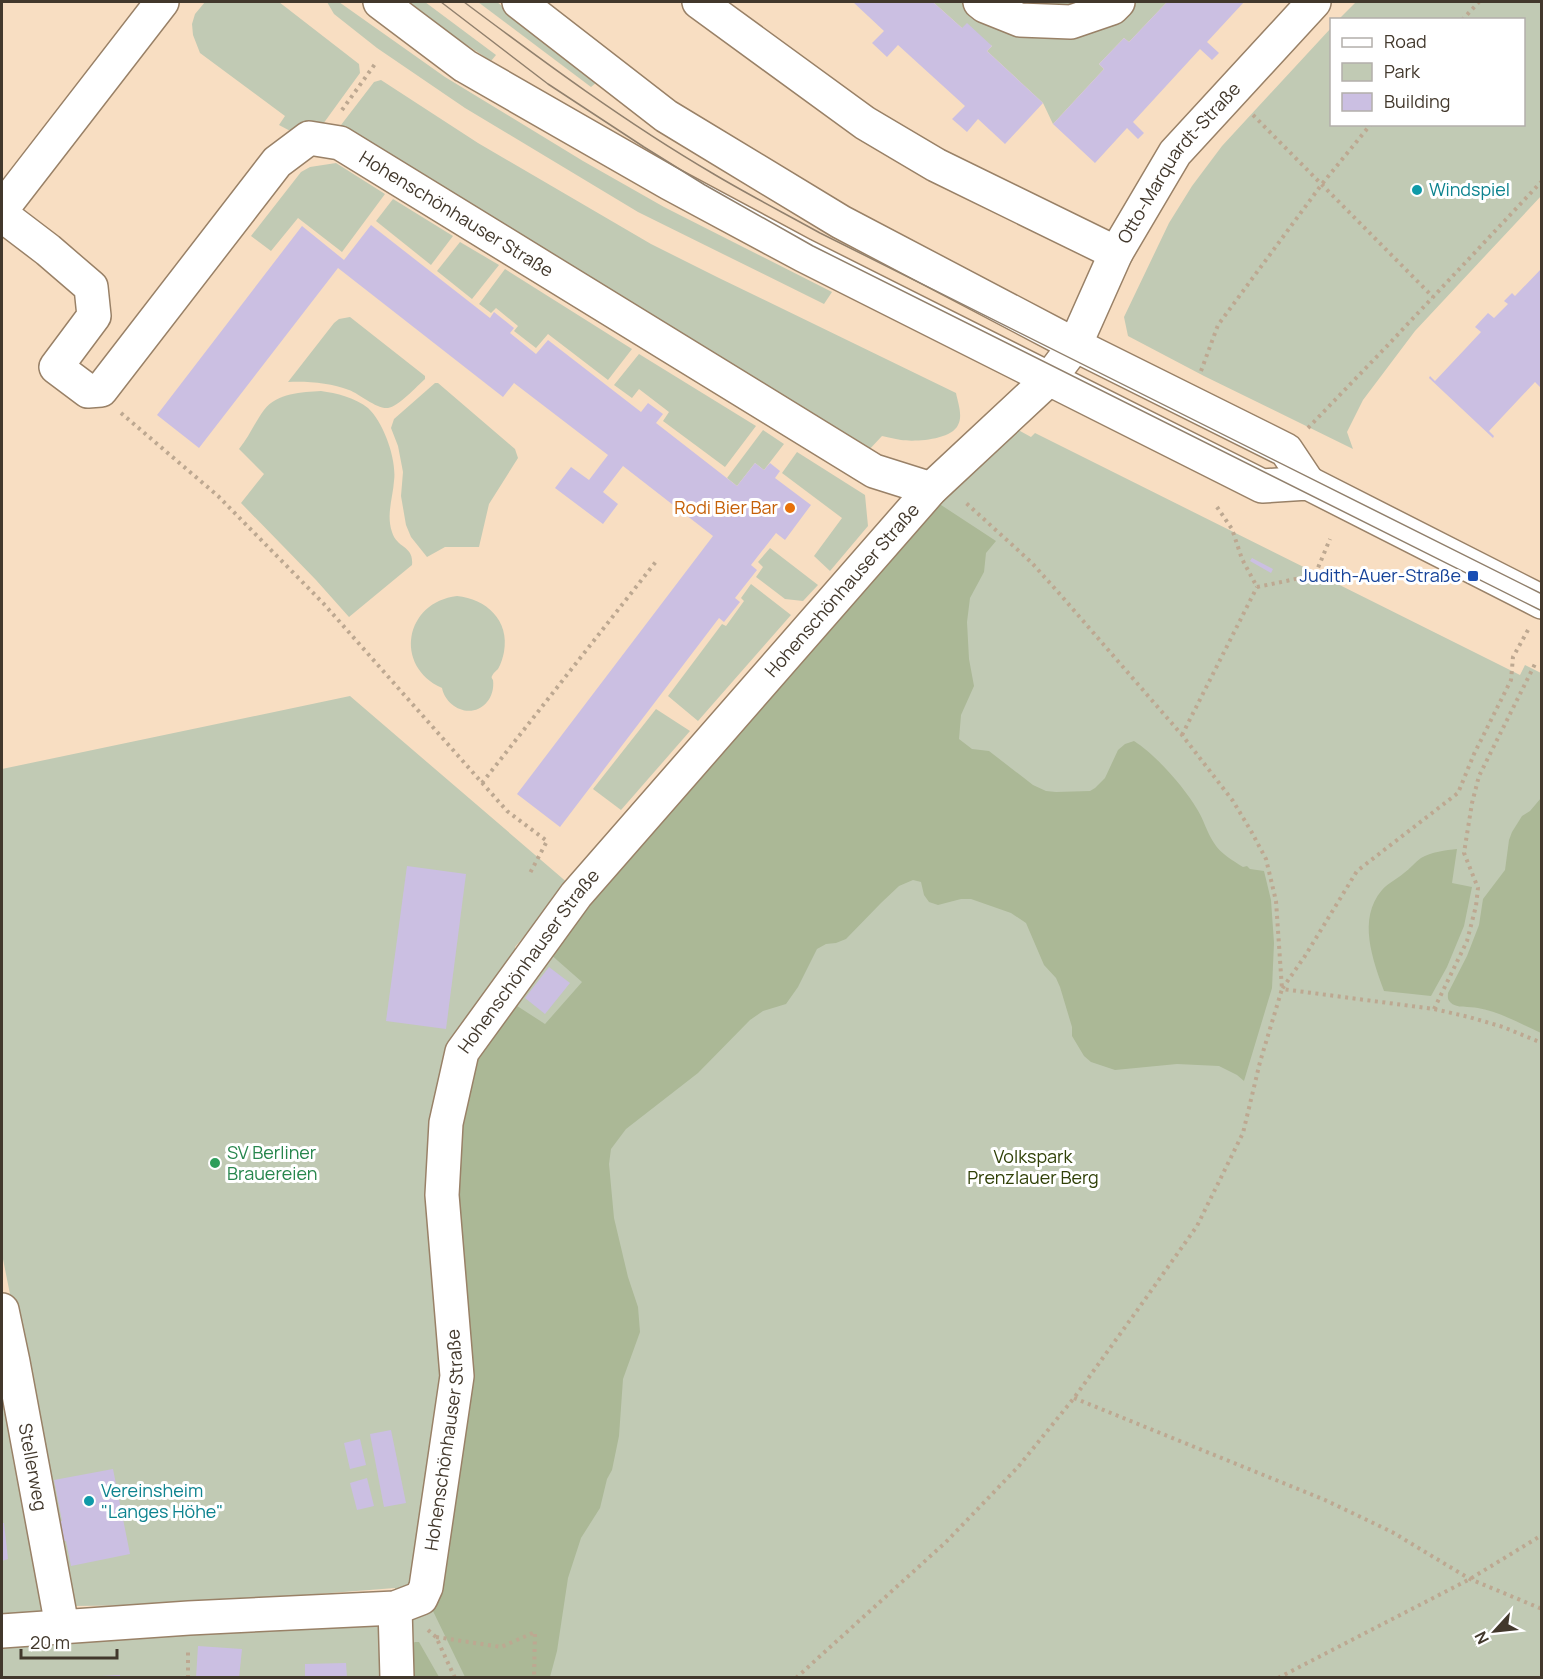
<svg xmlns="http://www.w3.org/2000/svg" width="1543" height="1679" font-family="Manrope,sans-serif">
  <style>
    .green { fill: #c1cab4 }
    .forest { fill: #abb896 }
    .building { fill: #cbbfe2 }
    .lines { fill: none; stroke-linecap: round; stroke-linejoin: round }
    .minor-casing { stroke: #998167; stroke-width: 36 }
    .path { stroke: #bda891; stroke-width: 4; stroke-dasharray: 3 4.5; stroke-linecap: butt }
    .minor { stroke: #fff; stroke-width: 33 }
    .tram { stroke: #91806d; stroke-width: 1.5 }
    .culture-dot { fill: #0f9aa8; stroke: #fff; stroke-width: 2 }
    .food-dot { fill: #e8710a; stroke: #fff; stroke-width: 2 }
    .transit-dot { fill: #1a4fb4; stroke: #fff; stroke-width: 2 }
    .leisure-dot { fill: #2e9e5b; stroke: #fff; stroke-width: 2 }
    .labels { text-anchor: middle; stroke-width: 6; stroke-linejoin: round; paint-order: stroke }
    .street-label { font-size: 18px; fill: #42382c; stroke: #fff }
    .culture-label { font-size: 18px; fill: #0d838f; stroke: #fff; text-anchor: start }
    .food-label { font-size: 18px; fill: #c56008; stroke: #fff; text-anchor: end }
    .transit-label { font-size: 18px; fill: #164399; stroke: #fff; text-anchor: end }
    .leisure-label { font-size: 18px; fill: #27864d; stroke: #fff; text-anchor: start }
    .park-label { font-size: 18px; fill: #304007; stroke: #fff }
  </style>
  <rect width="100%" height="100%" fill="#f8dec2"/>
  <g class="green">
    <polygon points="205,2 279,2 359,64 360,73 323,124 294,133 279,125 285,116 200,53 193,35 192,24 195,14"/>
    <polygon points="327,2 339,2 445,77 583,161 664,207 832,292 824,304 638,212 465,108 377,48 334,14"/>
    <polygon points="404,2 425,2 496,55 491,61 423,16"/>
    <polygon points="478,2 497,2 597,82 591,87"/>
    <polygon points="933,2 1167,2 1129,42 1124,38 1099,64 1104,69 1053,124 1043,103 987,51 992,46 962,28"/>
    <polygon points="1356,2 1541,2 1542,195 1415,331 1363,400 1347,432 1353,449 1204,376 1128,336 1124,317 1169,223 1192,186 1222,146 1331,28 1332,124 1524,124 1524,20 1339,19"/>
    <path d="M381 80 478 143 651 244 719 278 956 393C958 403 963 416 958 425 951 440 915 442 901 440 894 439 888 437 882 436L867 452 341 125 374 82Z"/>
    <polygon points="336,163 385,194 342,252 298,218 271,251 251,236 301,172 310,167"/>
    <polygon points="393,199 453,236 431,265 376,221"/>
    <polygon points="460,242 499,265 472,299 437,271"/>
    <polygon points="505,269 632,349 608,380 548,334 536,348 514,331 518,326 496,308 491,313 479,304"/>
    <path d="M350 317 425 376V379C417 386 398 407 388 408 376 409 360 394 349 390 331 383 308 381 288 382L334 323 339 319Z"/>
    <polygon points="639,354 756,426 725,467 663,421 669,412 639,389 632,398 614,385"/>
    <polygon points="435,383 438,383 515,449 518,458 489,504 479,547 445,547 427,557 411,537 406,525 401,496 403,472 398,446 391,428 394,419"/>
    <path d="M321 391C336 393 356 398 368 408 384 423 397 460 394 481 393 497 386 515 392 532 397 549 414 545 412 565L349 617 316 580 241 503 264 474 239 449C249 437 255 422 264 410 277 393 302 392 321 391Z"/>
    <polygon points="1013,427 1031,437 1035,433 1520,675 1525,665 1541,673 1541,1677 2,1677 2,1644 398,1621 395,1588 175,1605 72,1606 2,1254 2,769 350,696 569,884 515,947 515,959 510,968 493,979 447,1049 446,1375 436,1586 464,1085 540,964 950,489"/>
    <polygon points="763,430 784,444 764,470 755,463 737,486 727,478"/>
    <polygon points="797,452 865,495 868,526 830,571 814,556 842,518 782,473"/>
    <polygon points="770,548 818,585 803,601 785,599 756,577 763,567 758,562"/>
    <polygon points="751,584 791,615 698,721 668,696 722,624 726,626 744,601 741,598"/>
    <path d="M457 596C486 599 510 620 504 652 503 657 501 664 498 669 496 671 493 673 492 676 491 677 492 679 493 680 494 688 492 696 487 702 472 720 446 708 442 688 393 666 405 602 457 596Z"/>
    <polygon points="656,709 690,731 621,810 593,789"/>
    <polygon points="2,1366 48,1597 39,1617 2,1620"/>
  </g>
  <g class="forest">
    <path d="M938 503 996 541 986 553 984 572 970 598 967 622 969 659 974 686 961 715 959 739 972 749 989 751 1033 785 1046 791 1056 792 1090 791 1095 788 1105 778 1118 750 1125 744 1134 741C1156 755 1184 787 1197 809 1204 820 1207 833 1214 843 1221 854 1232 860 1243 867L1247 866 1250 869 1264 871 1271 900 1274 943 1272 988 1244 1081 1237 1075 1219 1066 1177 1064 1115 1070 1091 1062 1084 1056 1072 1036V1027L1060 987 1056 978 1044 965 1026 923 1011 913 971 899H961L938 905 929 902 924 895 921 882 913 880 899 886 881 903 846 939 836 943 826 944 817 949 798 987 786 1004 763 1011 750 1020 698 1073 626 1129 611 1149 609 1164 614 1218 628 1277 638 1307 640 1332 623 1379 619 1436 612 1470 607 1479 600 1508 581 1538 568 1578 557 1651 550 1677H465L432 1609 436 1586 451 1204 469 1066 511 1002 545 1024 582 982 549 953 610 879Z"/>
    <path d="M1541 798V1033C1521 1024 1500 1012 1478 1008 1470 1006 1456 1009 1450 1002 1447 999 1448 996 1448 993L1467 956 1479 925 1483 899 1505 870 1509 840 1512 832 1522 816 1530 811Z"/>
    <path d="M1457 849 1452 883 1472 887 1464 926 1447 967 1431 996 1384 991C1373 960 1357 919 1382 890 1388 883 1397 879 1404 873 1410 869 1415 862 1421 858 1431 852 1446 850 1457 849Z"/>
    <polygon points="415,1642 419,1642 439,1677 403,1677 409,1645"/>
  </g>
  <g class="building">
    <polygon points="853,2 933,2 962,28 967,23 992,46 987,51 1043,103 1005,144 978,119 967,132 952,119 965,106 898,45 887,57 872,43 884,31"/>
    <polygon points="1167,2 1244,2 1207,42 1219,53 1212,60 1200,49 1133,122 1144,133 1138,139 1127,128 1095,163 1053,124 1104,69 1099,64 1124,38 1129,42"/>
    <polygon points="371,225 490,318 494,312 514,328 510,333 536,354 548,340 641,412 648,403 663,414 656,423 737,486 755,463 764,470 770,463 780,471 775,478 811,505 785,540 776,533 751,565 757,570 735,598 740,602 724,622 719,618 560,827 517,794 713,536 623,466 603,492 618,504 603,524 555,488 571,467 589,480 608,455 514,383 503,397 338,268 199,448 157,415 302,226 344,260"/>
    <polygon points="1542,268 1542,385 1540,387 1535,382 1489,431 1494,436 1493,438 1429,378 1430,376 1435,381 1481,332 1475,327 1488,313 1494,318 1508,304 1504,301 1512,293 1515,296"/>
    <polygon points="1252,558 1273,569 1271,573 1250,561"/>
    <polygon points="407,866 466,874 446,1029 386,1021"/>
    <polygon points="549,967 570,983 545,1014 525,998"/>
    <polygon points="391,1430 406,1503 384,1507 370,1434"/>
    <polygon points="360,1439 366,1465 350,1469 344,1443"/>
    <polygon points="113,1469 130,1554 71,1566 66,1541 59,1542 55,1522 62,1521 54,1480"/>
    <polygon points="367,1478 374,1506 357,1510 350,1483"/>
    <polygon points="2,1523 4,1523 8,1559 2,1561"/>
    <polygon points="198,1646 242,1649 239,1678 196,1678"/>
    <polygon points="346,1663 347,1678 305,1678 305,1664"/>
    <polygon points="120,1675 120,1678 102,1678 102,1676"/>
  </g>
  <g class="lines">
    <g class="minor-casing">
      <g id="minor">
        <polyline points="380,2 465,66 669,183 803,255 1262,486 1308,483 1542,602"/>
        <polyline points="519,2 666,116 841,222 1075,345 1286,450 1308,483"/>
        <polyline points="699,2 865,123 936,165 1116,253"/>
        <polyline points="980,2 985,6 1020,20 1071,22 1112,8 1118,2"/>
        <polyline points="2,209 162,2"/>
        <path id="s1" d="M2 215 48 250 91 287 94 316 56 367 88 391 101 390 277 162 309 138 340 143 874 471 931 489"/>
        <path id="s2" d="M2 1310 13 1362 62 1626"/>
        <polyline points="395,1608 397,1678"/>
        <path id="s3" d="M2 1631 189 1618 395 1608 421 1598 426 1587 457 1376 442 1195 446 1123 462 1052 576 895 931 489 1050 378 1075 345 1116 253 1175 153 1314 2"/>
      </g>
    </g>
    <g class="path">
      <polyline points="1462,20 1479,2"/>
      <polyline points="342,110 375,64"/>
      <polyline points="1253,115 1433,297"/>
      <polyline points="1201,371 1218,325 1322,184 1371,124"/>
      <polyline points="121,413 218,496 323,603 507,811 547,841 530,873"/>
      <polyline points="1308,428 1387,346 1542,181"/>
      <polyline points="1217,507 1232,529 1242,559 1257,587"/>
      <polyline points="1257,587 1315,575 1330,539"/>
      <polyline points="1528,630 1513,657 1511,680 1474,754 1458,793 1357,871 1305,956 1282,989 1434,1009 1469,1017 1503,1027 1542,1043"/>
      <polyline points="1182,735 1257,587"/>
      <polyline points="482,783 658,559"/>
      <polyline points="1434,1009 1467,941 1476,906 1478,888 1464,853 1472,803 1479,776 1535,664"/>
      <polyline points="1074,1398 1325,1500 1392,1532 1470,1579 1542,1609"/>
      <polyline points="428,1630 436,1637 455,1678"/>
      <polyline points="436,1637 501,1647 535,1632 534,1678"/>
      <polyline points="188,1678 188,1649"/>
      <polyline points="796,1678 946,1542 1018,1467 1074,1398 1141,1305 1197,1226 1243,1133 1260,1062 1282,989 1276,901 1266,859 1251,831 1233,801 1182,735 1058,592 1031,562 965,502"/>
      <polyline points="1278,1678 1470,1579 1542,1535"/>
    </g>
    <use href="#minor" class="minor"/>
    <g class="tram">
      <polyline points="441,2 548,84 644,147 705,185 813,246 1542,611"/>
      <path d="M464 2C544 62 625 122 712 173 747 194 784 213 820 233L1542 594"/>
    </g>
  </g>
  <g class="culture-dot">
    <circle cx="1417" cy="190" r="6"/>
    <circle cx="89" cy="1501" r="6"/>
  </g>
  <circle class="food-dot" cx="790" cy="508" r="6"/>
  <rect class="transit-dot" x="1467" y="570" width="12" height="12" rx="3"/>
  <circle class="leisure-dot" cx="215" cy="1163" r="6"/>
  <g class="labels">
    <g class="street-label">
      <text dy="6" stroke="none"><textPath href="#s3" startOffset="2122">Otto-Marquardt-Straße</textPath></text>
      <text dy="6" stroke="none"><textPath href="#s1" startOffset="756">Hohenschönhauser Straße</textPath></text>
      <text dy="6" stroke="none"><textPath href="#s3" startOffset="1572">Hohenschönhauser Straße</textPath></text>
      <text dy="6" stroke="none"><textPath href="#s3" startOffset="1086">Hohenschönhauser Straße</textPath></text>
      <text dy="6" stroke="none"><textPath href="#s3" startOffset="582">Hohenschönhauser Straße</textPath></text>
      <text dy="6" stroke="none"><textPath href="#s2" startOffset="160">Stellerweg</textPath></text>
    </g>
    <g class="culture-label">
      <text x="1429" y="196">Windspiel</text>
      <text x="101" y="1497">Vereinsheim<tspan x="101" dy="21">"Langes Höhe"</tspan></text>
    </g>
    <g class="food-label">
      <text x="778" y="514">Rodi Bier Bar</text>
    </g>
    <g class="transit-label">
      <text x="1461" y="582">Judith-Auer-Straße</text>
    </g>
    <g class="leisure-label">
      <text x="227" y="1159">SV Berliner<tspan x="227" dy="21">Brauereien</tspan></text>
    </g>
    <g class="park-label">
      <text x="1033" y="1163">Volkspark<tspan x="1033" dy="21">Prenzlauer Berg</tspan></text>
    </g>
  </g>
  <rect width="1543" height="1679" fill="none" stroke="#42382c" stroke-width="6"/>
  <rect x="1330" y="18" width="195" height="108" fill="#ffffff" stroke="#b3afab" stroke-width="1.5"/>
  <rect x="1342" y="38" width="30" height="9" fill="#ffffff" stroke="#b3afab" stroke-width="1.5"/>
  <text x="1384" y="48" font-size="18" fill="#42382c">Road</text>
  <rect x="1342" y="63" width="30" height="18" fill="#c1cab4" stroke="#b3afab" stroke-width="1.5"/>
  <text x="1384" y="78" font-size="18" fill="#42382c">Park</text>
  <rect x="1342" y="93" width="30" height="18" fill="#cbbfe2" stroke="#b3afab" stroke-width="1.5"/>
  <text x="1384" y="108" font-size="18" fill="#42382c">Building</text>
  <g transform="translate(1495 1631) rotate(243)" stroke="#ffffff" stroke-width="4.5" paint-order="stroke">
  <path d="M0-4.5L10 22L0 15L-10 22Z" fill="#42382c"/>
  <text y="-9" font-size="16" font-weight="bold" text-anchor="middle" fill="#42382c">N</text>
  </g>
  <path d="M21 1649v9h96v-9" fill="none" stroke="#42382c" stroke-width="3"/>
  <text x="30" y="1649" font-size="18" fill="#42382c" stroke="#ffffff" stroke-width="4.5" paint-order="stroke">20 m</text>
</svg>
